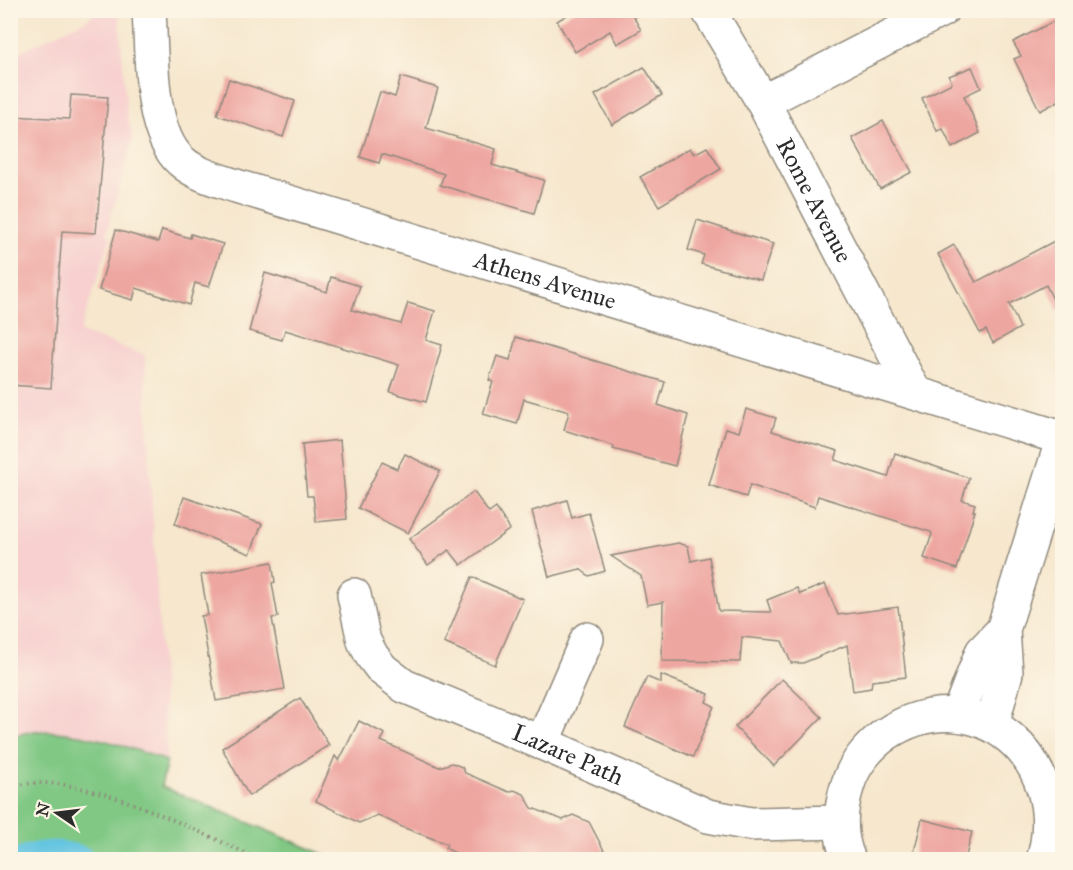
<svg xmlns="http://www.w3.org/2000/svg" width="1073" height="870" font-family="'IM FELL Great Primer',serif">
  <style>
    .built { fill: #f7d0cf }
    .green { fill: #80c884; stroke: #567a58; stroke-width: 1.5 }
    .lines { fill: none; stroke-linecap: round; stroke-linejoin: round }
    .canal { stroke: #63c5e1; stroke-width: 28 }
    .building { fill: #eea6a1 }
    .minor-casing { stroke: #90897c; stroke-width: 36 }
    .path { stroke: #90897c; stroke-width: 4; stroke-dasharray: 1.5 4.5; stroke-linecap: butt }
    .minor { stroke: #fff; stroke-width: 33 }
    .labels { text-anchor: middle; stroke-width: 5; stroke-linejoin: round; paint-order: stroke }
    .street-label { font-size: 24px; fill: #2b2b2b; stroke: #fcf5e5 }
  </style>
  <rect width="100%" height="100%" fill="#fcf5e5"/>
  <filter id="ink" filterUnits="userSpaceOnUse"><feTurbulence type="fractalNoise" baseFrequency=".0167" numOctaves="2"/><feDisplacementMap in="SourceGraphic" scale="12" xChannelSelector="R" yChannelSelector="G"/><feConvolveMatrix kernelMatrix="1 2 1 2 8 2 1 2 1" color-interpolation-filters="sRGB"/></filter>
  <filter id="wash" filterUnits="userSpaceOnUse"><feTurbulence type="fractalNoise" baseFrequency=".008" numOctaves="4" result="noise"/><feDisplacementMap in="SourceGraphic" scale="24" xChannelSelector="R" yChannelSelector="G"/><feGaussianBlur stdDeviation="1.35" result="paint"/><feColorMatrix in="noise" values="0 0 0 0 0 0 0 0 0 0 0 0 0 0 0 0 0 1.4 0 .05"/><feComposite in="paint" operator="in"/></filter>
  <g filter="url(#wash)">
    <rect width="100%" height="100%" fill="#f6e7cd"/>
    <polygon class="built" points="97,11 117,11 119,15 127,115 133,138 106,234 111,236 80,332 145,355 149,456 167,761 109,740 82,735 35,731 11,736 11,56 88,19"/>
    <path class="green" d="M35 731C82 731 124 745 167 761L161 786 335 859H11V736Z"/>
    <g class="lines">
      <path class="canal" d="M24 860C44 853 60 853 81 860"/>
    </g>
    <g id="blocks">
      <g class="building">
        <polygon points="575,10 642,10 633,16 641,30 617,44 610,31 575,52 557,21"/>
        <polygon points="1062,17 1062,99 1040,111 1014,59 1021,56 1013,42"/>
        <polygon points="644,67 662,95 612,125 595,95"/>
        <polygon points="972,67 981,88 964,96 980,133 952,148 943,129 937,131 922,98 952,83 949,76"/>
        <polygon points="401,77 438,88 426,128 496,149 492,165 544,180 534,213 440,185 444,174 382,154 379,163 360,157 380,92 395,97"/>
        <polygon points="229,79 295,101 283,137 217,115"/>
        <polygon points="71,95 108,97 96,233 62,231 51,388 10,385 10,116 69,119"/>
        <polygon points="883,121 912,172 880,189 852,138"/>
        <polygon points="707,147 721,169 659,206 640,177 690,148 694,154"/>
        <polygon points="697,220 773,244 761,280 701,264 704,255 688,250"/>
        <polygon points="116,230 158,242 162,230 190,238 191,234 223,244 209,287 195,283 189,305 136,288 133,300 99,290"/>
        <polygon points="1062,237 1062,318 1046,285 1009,304 1020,328 993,343 986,330 980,333 938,254 954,245 976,282"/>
        <polygon points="265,273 327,292 331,277 360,286 352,310 401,324 408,303 435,311 426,340 442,345 426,402 390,392 399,365 285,330 282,340 249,331"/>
        <polygon points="516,337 665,382 658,405 688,415 675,466 613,449 614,446 564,430 569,412 524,399 517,424 483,414 493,382 489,380 497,356 510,360"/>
        <polygon points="746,409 776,418 772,431 838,451 835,460 888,477 895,453 969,478 962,500 975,504 973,511 975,511 957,569 924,558 932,534 931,532 818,496 815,507 750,485 746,497 709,485 726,428 739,432"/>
        <polygon points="340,440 347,519 316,522 313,496 307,496 302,444"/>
        <polygon points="405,454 440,471 408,533 358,508 382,462 397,469"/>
        <polygon points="474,492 489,513 496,508 510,529 461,565 449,550 428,565 409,539"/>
        <polygon points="184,497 262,524 250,554 175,524"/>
        <polygon points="567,500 572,518 589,513 605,571 589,576 580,569 549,577 532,511"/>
        <polygon points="678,543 688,546 691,561 709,557 719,611 771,612 767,600 797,588 800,594 825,584 838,615 898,607 906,677 872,681 871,688 853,691 847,645 803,663 791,663 782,641 742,637 740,662 662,661 663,602 647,605 641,576 611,556"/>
        <polygon points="272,562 275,582 272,583 278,617 272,618 285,689 216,701 201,616 208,615 201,575"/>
        <polygon points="472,577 523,599 495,665 444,643"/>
        <polygon points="661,675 709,694 706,702 714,706 693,757 625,727 647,677 661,683"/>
        <polygon points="782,679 822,717 774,766 735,727"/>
        <polygon points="300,698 329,745 249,796 222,748"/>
        <polygon points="359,721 385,734 381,741 439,767 452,763 462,767 465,773 509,792 514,790 524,794 532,808 563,820 573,815 589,822 609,860 469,860 445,848 447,844 402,827 378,815 359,823 316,801 335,756 339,761"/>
        <polygon points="922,819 972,832 965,860 912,860"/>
      </g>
    </g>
  </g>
  <g filter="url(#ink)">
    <use href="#blocks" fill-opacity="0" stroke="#90897c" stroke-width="1.5"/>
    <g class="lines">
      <g class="minor-casing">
        <g id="minor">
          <path id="s1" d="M149 10C152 52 148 132 181 161 195 174 218 180 236 186L1062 438"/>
          <path id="s2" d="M708 10 763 102 914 391"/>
          <polyline points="763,102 942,10"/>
          <path id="s3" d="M354 595 364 641 372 656 382 669 404 686 542 743 708 816 751 824 841 822"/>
          <polyline points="958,715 982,652 1003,630"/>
          <polyline points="992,725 1006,673 1003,630 1062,441"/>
          <polyline points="542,743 587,639"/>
          <path d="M849 860C838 835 840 808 848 784 854 764 869 746 886 734 976 675 1073 760 1043 860"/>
        </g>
      </g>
      <path class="path" d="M10 786C20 785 29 783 38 783 105 782 200 833 261 860"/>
      <use href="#minor" class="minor"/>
    </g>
  </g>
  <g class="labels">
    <g class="street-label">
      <text dy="8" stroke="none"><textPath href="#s2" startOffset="218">Rome Avenue</textPath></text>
      <text dy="8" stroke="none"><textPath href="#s1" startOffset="542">Athens Avenue</textPath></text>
      <text dy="8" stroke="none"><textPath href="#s3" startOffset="286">Lazare Path</textPath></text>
    </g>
  </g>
  <rect width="1073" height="870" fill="none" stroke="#fcf5e5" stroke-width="36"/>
  <g transform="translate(57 813) rotate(284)" stroke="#fcf5e5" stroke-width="4.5" paint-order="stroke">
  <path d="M0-4.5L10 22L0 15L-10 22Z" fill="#2b2b2b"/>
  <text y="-9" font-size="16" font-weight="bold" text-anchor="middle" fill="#2b2b2b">N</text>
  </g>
</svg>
